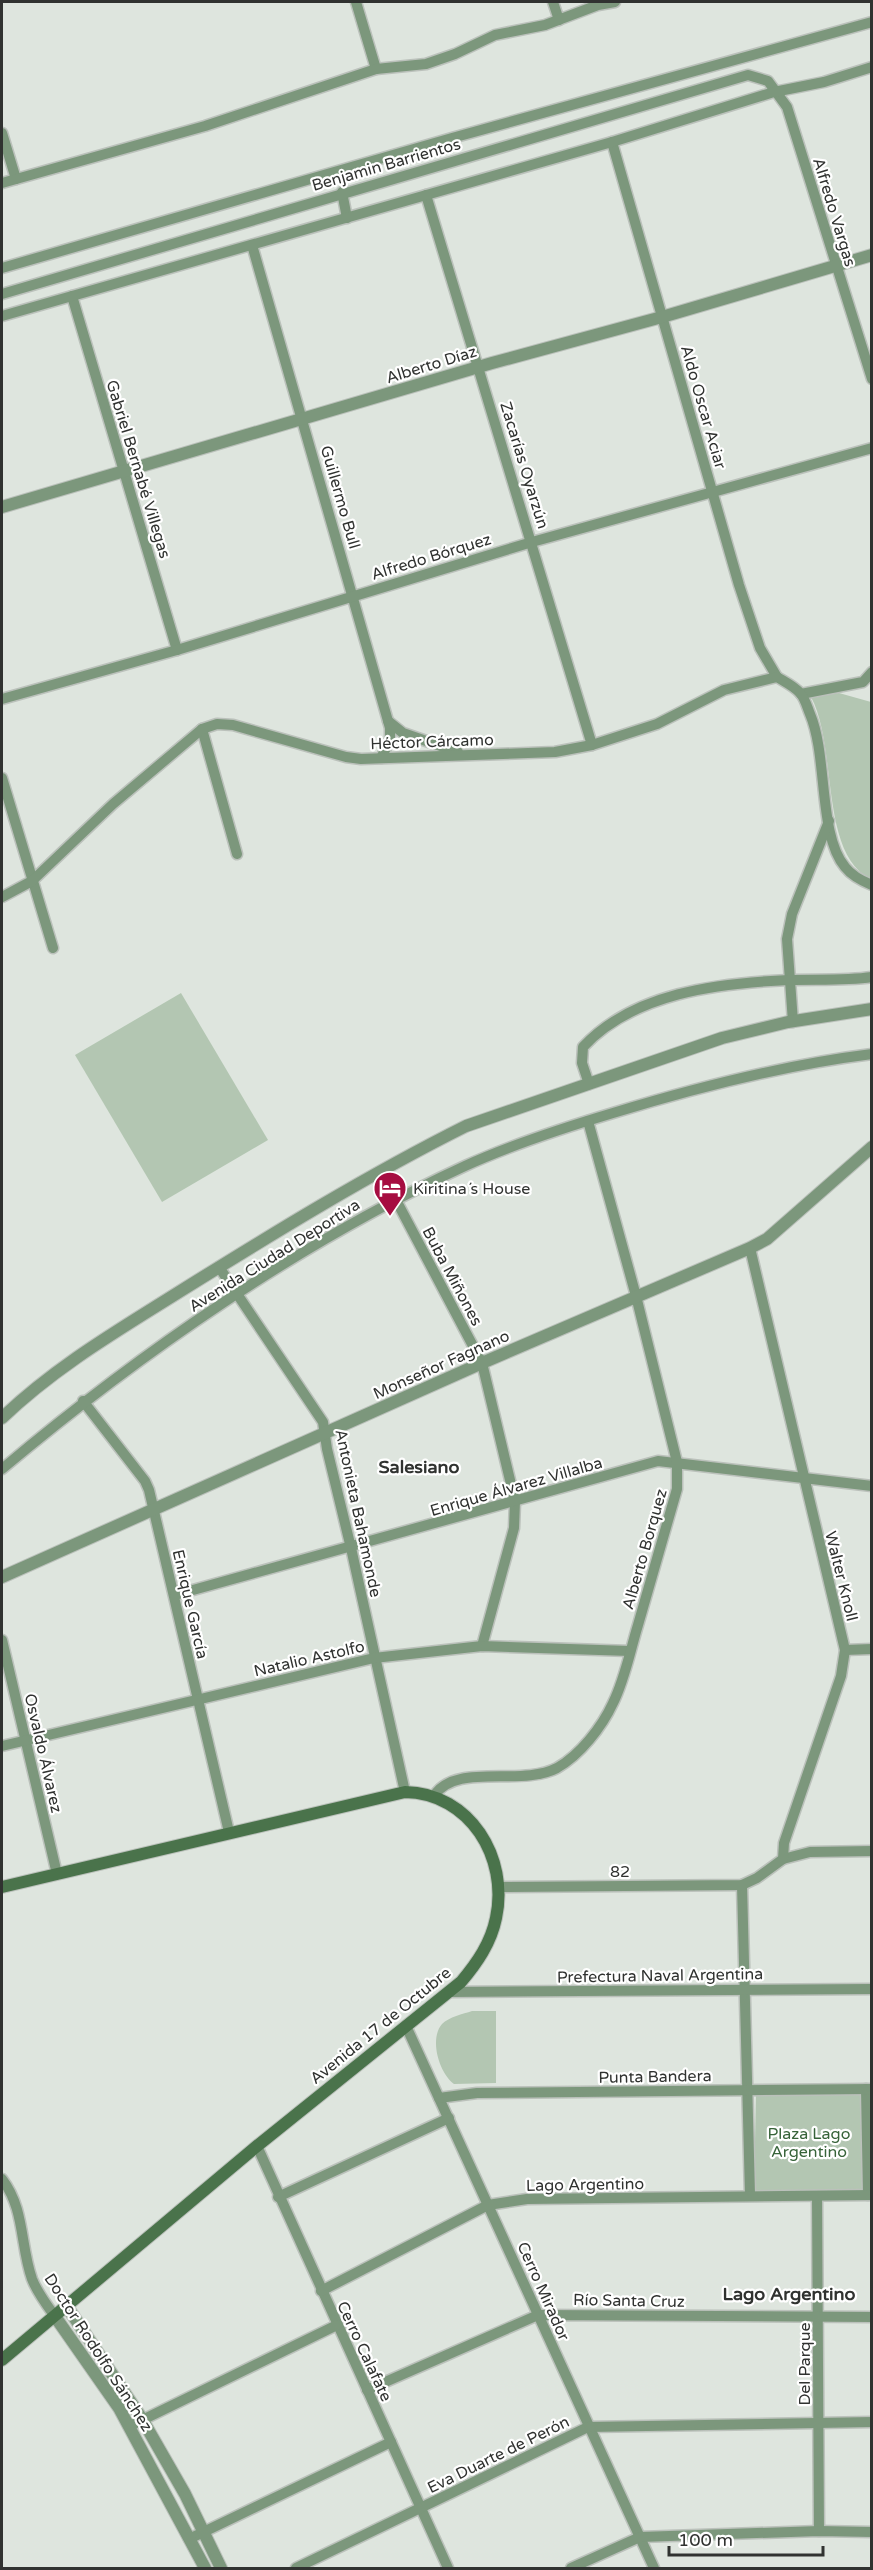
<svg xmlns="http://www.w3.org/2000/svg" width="873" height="2570" font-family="'Varela Round',sans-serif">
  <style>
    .green { fill: #b3c6b2 }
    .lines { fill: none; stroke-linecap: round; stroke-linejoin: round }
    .minor-casing { stroke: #bbc1bb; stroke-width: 13 }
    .tertiary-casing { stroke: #bbc1bb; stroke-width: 14 }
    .secondary-casing { stroke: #bbc1bb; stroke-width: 14 }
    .minor { stroke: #7c977c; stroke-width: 10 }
    .tertiary { stroke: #7c977c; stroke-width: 12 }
    .secondary { stroke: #4a734b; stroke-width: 12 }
    .labels { text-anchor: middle; stroke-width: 4.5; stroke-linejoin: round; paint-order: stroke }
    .street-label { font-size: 16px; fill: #303230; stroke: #fff }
    .poi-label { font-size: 16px; fill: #303230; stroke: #fff; text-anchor: start }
    .park-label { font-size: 16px; fill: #376339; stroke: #fff }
    .neighbourhood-label { font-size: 18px; font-weight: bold; fill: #303230; stroke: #fff }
  </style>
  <rect width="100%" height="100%" fill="#dee5de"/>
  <g class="green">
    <path d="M839 693 871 702V879C819 854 838 747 811 697Z"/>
    <polygon points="181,993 268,1140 162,1202 75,1055"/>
    <path d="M472 2011H496V2083L454 2084C439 2073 429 2039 442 2024 449 2017 463 2014 472 2011Z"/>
    <polygon points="756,2094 862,2094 864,2191 754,2190"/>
  </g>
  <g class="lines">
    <g class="minor-casing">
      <g id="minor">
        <polyline points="356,2 376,69"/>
        <polyline points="553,2 559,20"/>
        <polyline points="2,133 16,179"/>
        <polyline points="612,142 739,585 760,648 777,677"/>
        <polyline points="2,183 205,126 376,69 426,64 455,54 495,35 545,25 598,5 615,2"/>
        <polyline points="342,192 347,218"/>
        <polyline points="426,195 592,745"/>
        <polyline points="252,245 390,728 390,740 381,758"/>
        <polyline points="2,268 452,138 872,22"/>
        <polyline points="2,294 748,75 768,81 787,107 872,379"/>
        <polyline points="72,296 177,650"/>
        <polyline points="2,316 612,142 774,92 824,82 872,67"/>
        <polyline points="801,694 863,682 872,672"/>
        <polyline points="2,699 177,650 532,542 872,448"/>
        <polyline points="388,721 403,733 458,752"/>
        <polyline points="202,729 237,854"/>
        <polyline points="2,778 53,948"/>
        <path d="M2 897 32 881 113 804 202 729 217 724 233 725 346 757 361 759 555 752 592 745 657 724 724 690 777 677C785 682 794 686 800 693 805 698 807 707 810 714 828 756 818 835 845 867 852 876 862 881 872 885"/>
        <polyline points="793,1022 787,939 792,914 829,821"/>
        <path d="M589 1084 582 1063 583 1047C633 993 718 983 789 980 817 979 844 981 872 977"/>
        <polyline points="396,1200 482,1363 515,1501 514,1528 482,1646"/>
        <polyline points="219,1267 323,1422 327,1449 351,1548 405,1792"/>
        <polyline points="83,1401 145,1481 149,1490 229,1832"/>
        <path d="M2 1469C140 1353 300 1242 465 1166 513 1144 563 1128 613 1113 698 1087 783 1065 872 1054"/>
        <polyline points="175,1595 658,1461 872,1486"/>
        <polyline points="2,1640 57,1874"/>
        <polyline points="845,1650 872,1649"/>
        <polyline points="2,1746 374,1658 482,1646 630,1651"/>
        <path d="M434 1796C455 1762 521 1787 557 1768 580 1755 602 1727 613 1703 625 1679 630 1651 638 1625 651 1580 664 1534 677 1489V1462L636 1296 588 1121"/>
        <polyline points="783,1859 810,1852 872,1851"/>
        <polyline points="742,1885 750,2195"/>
        <polyline points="499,1887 742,1885 757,1878 783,1859 784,1843 841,1676 845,1650 750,1248"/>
        <polyline points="449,1992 872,1989"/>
        <polyline points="406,2026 654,2568"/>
        <polyline points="866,2089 868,2195"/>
        <polyline points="439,2098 477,2093 872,2089"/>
        <polyline points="257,2146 448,2568"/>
        <path d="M2 2179C25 2209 20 2245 32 2279 37 2292 46 2304 54 2315"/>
        <polyline points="817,2196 819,2531"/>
        <polyline points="278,2197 449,2118"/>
        <polyline points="321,2291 488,2205 527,2199 872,2195"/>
        <polyline points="367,2390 538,2315 872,2317"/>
        <polyline points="130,2426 337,2325"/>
        <polyline points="189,2539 391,2442"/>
        <polyline points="296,2568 588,2427 872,2422"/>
        <polyline points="571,2568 640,2537 819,2531 872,2532"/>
      </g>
    </g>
    <g class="tertiary-casing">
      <g id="tertiary">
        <polyline points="2,507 492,363 662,317 872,255"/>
        <path d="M2 1418C55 1367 117 1331 179 1292 272 1234 368 1175 466 1126L722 1038 788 1022 872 1009"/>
        <polyline points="2,1577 482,1363 750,1248 767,1239 872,1147"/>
        <polyline points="66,2305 142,2419 185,2494 221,2568"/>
        <polyline points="54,2315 119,2408 205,2568"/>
      </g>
    </g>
    <g class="secondary-casing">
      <path id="secondary" d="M2 1887 405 1792C470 1793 509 1858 496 1918 491 1943 477 1963 461 1982L257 2146 2 2360"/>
    </g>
    <use href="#minor" class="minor"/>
    <use href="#tertiary" class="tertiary"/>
    <use href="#secondary" class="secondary"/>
  </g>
  <defs>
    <g id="hotel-pin" transform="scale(1.725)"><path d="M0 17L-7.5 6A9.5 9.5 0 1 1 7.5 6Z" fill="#a60d41" stroke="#fff"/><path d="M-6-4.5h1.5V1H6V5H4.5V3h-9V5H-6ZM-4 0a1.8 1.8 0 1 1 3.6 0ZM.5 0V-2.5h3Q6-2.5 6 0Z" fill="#fff"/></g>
  </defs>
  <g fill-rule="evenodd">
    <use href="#hotel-pin" x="390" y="1188"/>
  </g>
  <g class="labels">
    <g class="street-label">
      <text transform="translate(386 164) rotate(-16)" y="6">Benjamin Barrientos</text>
      <text transform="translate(835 212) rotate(73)" y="6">Alfredo Vargas</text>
      <text transform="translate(431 364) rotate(-17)" y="6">Alberto Díaz</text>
      <text transform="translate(704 407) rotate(74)" y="6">Aldo Oscar Aciar</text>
      <text transform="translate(525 465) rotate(73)" y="6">Zacarías Oyarzún</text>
      <text transform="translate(139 469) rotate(73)" y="6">Gabriel Bernabé Villegas</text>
      <text transform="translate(341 497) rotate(74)" y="6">Guillermo Bull</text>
      <text transform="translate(431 556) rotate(-17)" y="6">Alfredo Bórquez</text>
      <text transform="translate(432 741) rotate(-2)" y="6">Héctor Cárcamo</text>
      <text transform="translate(274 1255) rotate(-32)" y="6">Avenida Ciudad Deportiva</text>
      <text transform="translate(453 1276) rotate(62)" y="6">Buba Miñones</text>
      <text transform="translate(441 1364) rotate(-24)" y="6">Monseñor Fagnano</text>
      <text transform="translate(516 1486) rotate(-16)" y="6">Enrique Álvarez Villalba</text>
      <text transform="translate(359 1513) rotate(78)" y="6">Antonieta Bahamonde</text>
      <text transform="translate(644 1549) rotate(-74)" y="6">Alberto Borquez</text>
      <text transform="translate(842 1576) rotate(76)" y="6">Walter Knoll</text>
      <text transform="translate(191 1604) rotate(77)" y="6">Enrique García</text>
      <text transform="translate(309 1658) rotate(-13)" y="6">Natalio Astolfo</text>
      <text transform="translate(44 1753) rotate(77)" y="6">Osvaldo Álvarez</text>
      <text x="620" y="1877">82</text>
      <text transform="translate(660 1975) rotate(-1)" y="6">Prefectura Naval Argentina</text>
      <text transform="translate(380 2025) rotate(-39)" y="6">Avenida 17 de Octubre</text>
      <text transform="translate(655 2076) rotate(-1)" y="6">Punta Bandera</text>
      <text transform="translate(585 2184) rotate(-1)" y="6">Lago Argentino</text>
      <text transform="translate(544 2291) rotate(66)" y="6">Cerro Mirador</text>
      <text transform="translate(629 2300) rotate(1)" y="6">Río Santa Cruz</text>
      <text transform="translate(365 2351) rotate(65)" y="6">Cerro Calafate</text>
      <text transform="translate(99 2352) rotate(57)" y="6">Doctor Rodolfo Sánchez</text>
      <text transform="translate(804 2364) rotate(-90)" y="6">Del Parque</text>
      <text transform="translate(498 2454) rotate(-26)" y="6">Eva Duarte de Perón</text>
    </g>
    <g class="poi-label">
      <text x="413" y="1194">Kiritina´s House</text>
    </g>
    <g class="park-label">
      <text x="809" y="2139">Plaza Lago<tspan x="809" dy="18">Argentino</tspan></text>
    </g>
    <g class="neighbourhood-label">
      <text x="419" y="1473">Salesiano</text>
      <text x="789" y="2300">Lago Argentino</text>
    </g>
  </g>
  <rect width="873" height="2570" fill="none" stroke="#303230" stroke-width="6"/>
  <path d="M669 2546v9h154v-9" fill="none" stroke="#303230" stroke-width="3"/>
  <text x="678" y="2546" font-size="18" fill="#303230" stroke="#ffffff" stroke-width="4.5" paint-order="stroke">100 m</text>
</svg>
